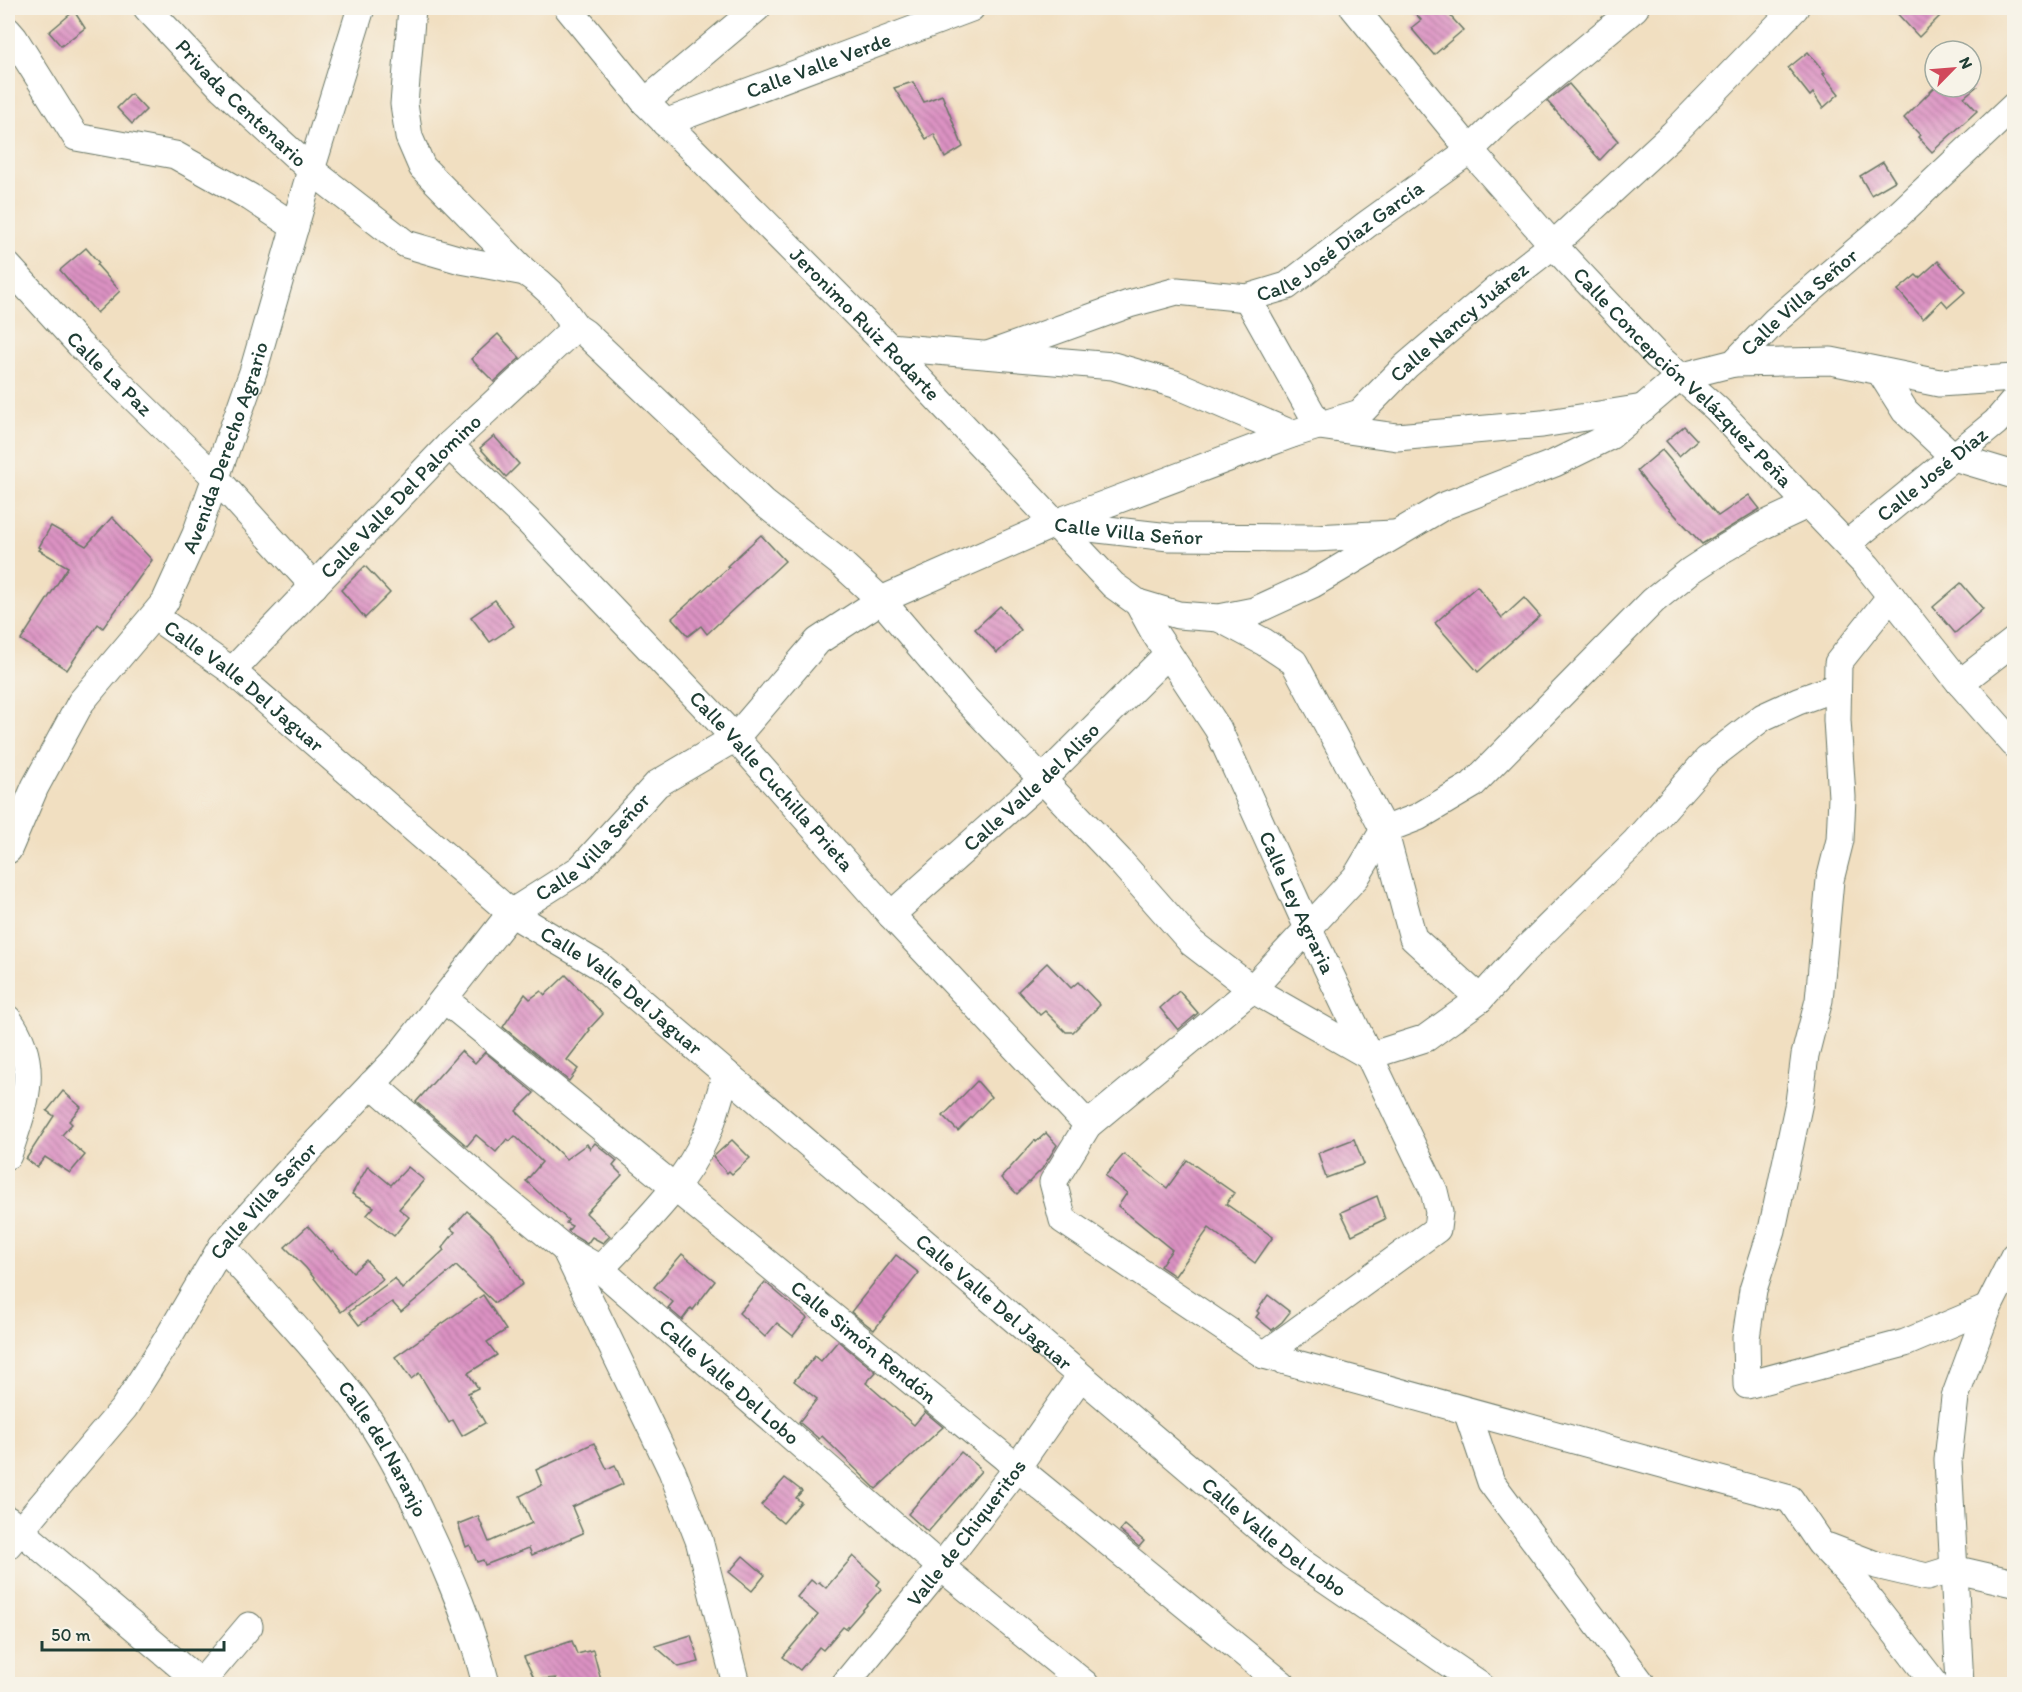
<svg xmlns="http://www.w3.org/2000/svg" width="2022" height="1692" font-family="Itim,sans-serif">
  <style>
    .building { fill: url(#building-back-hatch) }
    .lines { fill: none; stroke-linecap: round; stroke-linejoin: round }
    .minor-casing { stroke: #687665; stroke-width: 29 }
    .minor { stroke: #fff; stroke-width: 27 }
    .labels { text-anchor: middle; stroke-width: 4.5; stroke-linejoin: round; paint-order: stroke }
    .street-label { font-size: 21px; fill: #1f3d34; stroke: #f7f3e8 }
  </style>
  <defs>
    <pattern id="building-back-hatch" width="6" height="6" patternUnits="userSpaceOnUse" patternTransform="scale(1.5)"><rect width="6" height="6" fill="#dc92c3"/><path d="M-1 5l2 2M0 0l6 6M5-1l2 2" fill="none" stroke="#b2789f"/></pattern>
  </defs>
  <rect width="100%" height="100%" fill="#f7f3e8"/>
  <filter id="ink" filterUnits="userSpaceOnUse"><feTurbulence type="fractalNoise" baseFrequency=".0167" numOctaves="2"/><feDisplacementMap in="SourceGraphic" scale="12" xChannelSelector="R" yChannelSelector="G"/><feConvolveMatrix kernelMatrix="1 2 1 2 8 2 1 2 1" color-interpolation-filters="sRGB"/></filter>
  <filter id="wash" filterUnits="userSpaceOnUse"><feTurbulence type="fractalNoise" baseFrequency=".008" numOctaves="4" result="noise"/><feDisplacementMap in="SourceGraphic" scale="24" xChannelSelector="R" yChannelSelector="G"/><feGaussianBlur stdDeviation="1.35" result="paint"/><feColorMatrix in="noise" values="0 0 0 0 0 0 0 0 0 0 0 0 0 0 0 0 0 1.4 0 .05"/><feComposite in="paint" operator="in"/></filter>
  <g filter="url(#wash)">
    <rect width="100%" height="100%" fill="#f1dfc1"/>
    <g id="blocks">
      <g class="building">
        <polygon points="1411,8 1443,8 1463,30 1434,55 1411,28 1421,20"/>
        <polygon points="1892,8 1948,8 1919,37"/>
        <polygon points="74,11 85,28 61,46 49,32"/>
        <polygon points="1808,52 1825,73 1823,74 1839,94 1823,108 1813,93 1810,96 1788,68"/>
        <polygon points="913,82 924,102 942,95 963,147 945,158 934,134 926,139 894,88"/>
        <polygon points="1569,84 1618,141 1600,160 1547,101"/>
        <polygon points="1935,87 1976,87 1964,97 1977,111 1932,152 1918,137 1920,135 1904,118"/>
        <polygon points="131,94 146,110 132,124 117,108"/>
        <polygon points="1883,162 1895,181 1871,195 1860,176"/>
        <polygon points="86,248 99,263 97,265 120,291 97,313 60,270"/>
        <polygon points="1938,261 1965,292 1948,307 1942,300 1923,319 1898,290 1916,275 1919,278"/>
        <polygon points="498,334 520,358 494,382 471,359"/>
        <polygon points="1684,426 1697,440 1679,456 1666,441"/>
        <polygon points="494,436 519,464 506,477 480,448"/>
        <polygon points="1662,450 1718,516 1749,495 1760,509 1702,544 1650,488 1637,471"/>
        <polygon points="112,517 152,560 103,628 98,624 67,670 21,640 68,567 39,550 41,548 39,547 51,526 86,546"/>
        <polygon points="761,535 785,561 707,634 701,626 688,636 672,618 729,567 727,566"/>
        <polygon points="365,566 390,593 365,618 341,590"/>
        <polygon points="1961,583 1983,609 1955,633 1933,607"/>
        <polygon points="1477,586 1502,618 1524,598 1540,616 1478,672 1435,623"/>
        <polygon points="495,600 514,626 490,642 471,617"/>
        <polygon points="1000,606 1021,630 997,653 975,629"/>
        <polygon points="1047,963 1071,988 1078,982 1100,1005 1073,1032 1066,1032 1045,1011 1040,1015 1018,991"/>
        <polygon points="566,975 603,1014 589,1029 590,1030 567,1060 578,1069 569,1081 503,1027 525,994 530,999 541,991 545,995"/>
        <polygon points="1179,991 1198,1013 1178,1030 1160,1008"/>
        <polygon points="461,1051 475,1063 485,1052 534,1093 516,1111 566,1159 587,1144 590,1149 595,1143 617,1161 613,1166 622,1175 586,1213 610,1236 603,1243 592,1237 587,1244 574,1236 568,1231 572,1226 566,1223 568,1220 526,1181 542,1162 515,1136 510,1141 507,1139 496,1152 476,1135 467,1146 416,1102"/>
        <polygon points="977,1081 991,1097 958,1131 943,1116"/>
        <polygon points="63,1091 81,1107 69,1121 72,1124 62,1135 85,1155 70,1173 45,1157 37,1167 26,1159 54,1116 47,1111"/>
        <polygon points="1046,1133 1057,1145 1042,1169 1017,1194 1001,1178 1035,1140 1036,1142"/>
        <polygon points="1354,1139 1364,1164 1326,1178 1318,1153"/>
        <polygon points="732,1140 750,1158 732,1174 729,1171 727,1173 713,1157"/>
        <polygon points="1124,1154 1167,1188 1187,1160 1234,1193 1226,1204 1273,1237 1255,1263 1209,1228 1175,1276 1160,1266 1172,1250 1118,1206 1127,1193 1105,1176"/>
        <polygon points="368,1166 391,1185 408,1167 424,1180 399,1209 409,1217 394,1236 367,1215 374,1207 352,1194"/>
        <polygon points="1377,1196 1385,1219 1352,1235 1341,1212"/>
        <polygon points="467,1211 493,1235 523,1284 495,1303 456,1266 401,1312 392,1302 359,1325 349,1312 395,1278 402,1289 444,1250 442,1248 455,1232 451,1229"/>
        <polygon points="308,1226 331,1252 333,1250 353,1272 366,1260 383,1279 341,1312 306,1268 285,1247"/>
        <polygon points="682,1254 715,1281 693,1310 691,1308 682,1320 668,1308 673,1302 654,1287"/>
        <polygon points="896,1255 919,1273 874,1330 851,1312"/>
        <polygon points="765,1282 807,1318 793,1336 777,1323 765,1337 739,1313"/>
        <polygon points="483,1295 506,1330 487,1342 497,1355 468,1373 478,1388 468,1393 485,1423 462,1436 453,1420 449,1423 419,1373 411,1379 395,1357"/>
        <polygon points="1268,1295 1290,1312 1282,1322 1272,1330 1256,1317 1259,1313 1257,1311"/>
        <polygon points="838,1341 876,1372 866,1383 914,1425 925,1412 943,1427 876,1489 822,1436 819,1439 799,1422 817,1399 794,1381 815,1356 821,1361"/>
        <polygon points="594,1443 607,1469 615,1465 623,1484 572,1507 583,1533 532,1555 529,1548 485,1565 483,1560 477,1562 470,1545 466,1547 458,1524 478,1516 489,1542 532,1523 520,1496 542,1485 536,1470"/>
        <polygon points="961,1452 979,1467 978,1468 981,1471 928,1532 908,1514"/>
        <polygon points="785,1478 802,1491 796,1498 801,1502 783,1523 761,1505"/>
        <polygon points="1125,1525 1144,1541 1139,1547 1120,1531"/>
        <polygon points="743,1556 765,1575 752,1591 729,1572"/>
        <polygon points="853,1556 880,1581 877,1585 881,1589 846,1629 843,1627 823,1650 819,1647 800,1670 783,1657 818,1615 797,1597 811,1580 816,1584 819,1582 826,1588"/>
        <polygon points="691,1635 699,1662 679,1667 655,1646"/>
        <polygon points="572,1641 577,1654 593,1650 602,1684 558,1684 556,1678 535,1680 524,1657"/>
      </g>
    </g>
  </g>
  <g filter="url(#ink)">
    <use href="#blocks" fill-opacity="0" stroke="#687665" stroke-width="1.5"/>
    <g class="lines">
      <g class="minor-casing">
        <g id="minor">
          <path id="s1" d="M147 8 222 88 311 170 406 244 461 260 525 272 539 282 551 293 576 327 585 333 765 504 843 565 881 600 961 694 1119 860 1192 943 1252 989 1369 1056 1426 1038 1480 999 1523 952 1635 842 1707 760 1763 717 1798 701 1837 687"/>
          <polyline points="412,8 404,104 409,137 422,167 525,272"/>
          <path id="s2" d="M568 8 645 102 889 347 1113 585 1138 603 1178 615 1219 618 1254 611 1313 584 1444 506 1555 463 1610 436 1679 377 1734 363 1776 320 1896 217 2014 106"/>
          <path id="s3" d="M1354 8 1470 150 1553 245 1657 356 1717 409 1867 566 1960 683 2014 744"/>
          <polyline points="8,31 14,38 76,137 175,155 250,197 295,227"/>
          <polyline points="645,102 757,8"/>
          <path id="s4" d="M665 123 971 8"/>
          <path id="s5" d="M8 266 80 345 216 478 314 586"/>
          <polyline points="1247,298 1319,426 1397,437 1542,424 1643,408"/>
          <polyline points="889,347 1113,366 1175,384 1292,434"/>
          <path id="s6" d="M988 355 1129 304 1177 291 1247 298 1287 286 1366 225 1470 150 1504 117 1635 8"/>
          <polyline points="1734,363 1831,361 1939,383 2014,378"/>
          <polyline points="1881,373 1905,411 1954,457 2014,475"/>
          <path id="s7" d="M449 445 528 521 735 738 891 915 1088 1125"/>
          <polyline points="1809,504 1764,525 1725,548 1690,571 1653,601 1472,785 1418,817 1384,830 1356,877 1252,989 1088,1125 1053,1182 1063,1220 1264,1355 1790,1499 1820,1543 1853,1578 1935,1684"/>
          <path id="s8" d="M1058 522 1292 434 1360 413 1406 366 1495 290 1553 245 1673 134 1795 8"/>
          <path id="s9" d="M1847 544 1996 422 2014 401"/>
          <polyline points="1891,596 1838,663 1837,720 1842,797 1840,840 1830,880 1819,1000 1805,1055 1799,1102 1772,1230 1753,1290 1746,1338 1747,1385 1905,1343 1988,1308"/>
          <path id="s10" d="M1138 603 1154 632 1218 729 1308 928 1434 1191 1439 1212 1437 1229 1264 1355"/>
          <path id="s11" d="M154 616 232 671 511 913 600 966 1292 1556 1479 1684"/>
          <polyline points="1219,618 1264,642 1294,662 1384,830 1413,938 1480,999"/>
          <path id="s12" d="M232 671 449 445 576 327"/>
          <polyline points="1960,683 2014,641"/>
          <path id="s13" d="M8 850 35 787 81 702 165 602 196 534 253 372 311 170 361 8"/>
          <path id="s14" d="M891 915 1042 780 1168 654"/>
          <path id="s15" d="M444 999 1282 1684"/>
          <path d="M8 1019C42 1065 24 1106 8 1155"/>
          <path id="s16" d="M372 1084 498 1194 565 1249 600 1269 941 1567 1085 1684"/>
          <path id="s17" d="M222 1246C267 1297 315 1346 356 1401 384 1439 405 1480 425 1523 450 1576 472 1628 486 1684"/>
          <polyline points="565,1249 672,1471 699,1540 736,1684"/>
          <path d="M600 1269C639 1228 683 1188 706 1136 715 1116 720 1094 726 1074"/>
          <polyline points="1467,1411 1491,1482 1642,1684"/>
          <polyline points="8,1520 192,1676 198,1684"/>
          <path id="s18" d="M8 1545 124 1408 165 1343 222 1246 288 1172 398 1057 511 913 580 869 657 784 735 738 818 641 881 600 1054 524 1169 537 1315 538 1393 534"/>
          <polyline points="1829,1547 1876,1565 1927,1577 1953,1569 2014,1583"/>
          <polyline points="200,1684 249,1626"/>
          <path id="s19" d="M845 1684 941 1567 1009 1479 1080 1377"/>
          <polyline points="1960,1684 1948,1460 1955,1397 1988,1308 2014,1256"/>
        </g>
      </g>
      <use href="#minor" class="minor"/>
    </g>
  </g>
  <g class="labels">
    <g class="street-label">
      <text dy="7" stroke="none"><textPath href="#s4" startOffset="164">Calle Valle Verde</textPath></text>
      <text dy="7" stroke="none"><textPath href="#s1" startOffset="134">Privada Centenario</textPath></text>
      <text dy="7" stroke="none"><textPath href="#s6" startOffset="380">Calle José Díaz García</textPath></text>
      <text dy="7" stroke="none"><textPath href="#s2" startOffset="1578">Calle Villa Señor</textPath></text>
      <text dy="7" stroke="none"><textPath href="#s8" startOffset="456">Calle Nancy Juárez</textPath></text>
      <text dy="7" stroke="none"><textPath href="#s2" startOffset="434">Jeronimo Ruiz Rodarte</textPath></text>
      <text dy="7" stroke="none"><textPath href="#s5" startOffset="148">Calle La Paz</textPath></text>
      <text dy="7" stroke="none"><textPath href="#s3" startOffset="495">Calle Concepción Velázquez Peña</textPath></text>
      <text dy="7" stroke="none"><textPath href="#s13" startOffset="462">Avenida Derecho Agrario</textPath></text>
      <text dy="7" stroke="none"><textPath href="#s9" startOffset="110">Calle José Díaz</textPath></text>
      <text dy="7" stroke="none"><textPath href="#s12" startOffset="243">Calle Valle Del Palomino</textPath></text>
      <text dy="7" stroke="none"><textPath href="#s18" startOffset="1564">Calle Villa Señor</textPath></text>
      <text dy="7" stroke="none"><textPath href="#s11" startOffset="114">Calle Valle Del Jaguar</textPath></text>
      <text dy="7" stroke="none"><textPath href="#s7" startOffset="466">Calle Valle Cuchilla Prieta</textPath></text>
      <text dy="7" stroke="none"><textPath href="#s14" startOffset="190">Calle Valle del Aliso</textPath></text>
      <text dy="7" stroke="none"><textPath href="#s18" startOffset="916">Calle Villa Señor</textPath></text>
      <text dy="7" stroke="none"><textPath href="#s10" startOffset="340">Calle Ley Agraria</textPath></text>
      <text dy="7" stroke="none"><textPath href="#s11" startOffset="600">Calle Valle Del Jaguar</textPath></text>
      <text dy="7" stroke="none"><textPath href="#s18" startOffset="430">Calle Villa Señor</textPath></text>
      <text dy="7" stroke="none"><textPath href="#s11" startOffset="1086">Calle Valle Del Jaguar</textPath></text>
      <text dy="7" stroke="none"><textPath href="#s15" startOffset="542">Calle Simón Rendón</textPath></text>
      <text dy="7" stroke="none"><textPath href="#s16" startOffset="466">Calle Valle Del Lobo</textPath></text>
      <text dy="7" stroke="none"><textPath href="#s17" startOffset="260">Calle del Naranjo</textPath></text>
      <text dy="7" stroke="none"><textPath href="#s19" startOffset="194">Valle de Chiqueritos</textPath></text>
      <text dy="7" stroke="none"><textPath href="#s11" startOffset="1452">Calle Valle Del Lobo</textPath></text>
    </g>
  </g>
  <rect width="2022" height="1692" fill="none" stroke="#f7f3e8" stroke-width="30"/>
  <g transform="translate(1953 69) rotate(65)"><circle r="28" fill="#f7f3e8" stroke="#a1aaa0" stroke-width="1.5"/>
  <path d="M0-4.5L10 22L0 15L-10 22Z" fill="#d1495b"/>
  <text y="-9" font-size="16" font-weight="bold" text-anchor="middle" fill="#1f3d34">N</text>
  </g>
  <path d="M42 1641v9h182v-9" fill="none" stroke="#1f3d34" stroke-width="3"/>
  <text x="51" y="1641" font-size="18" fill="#1f3d34" stroke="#f7f3e8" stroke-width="4.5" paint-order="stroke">50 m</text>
</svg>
